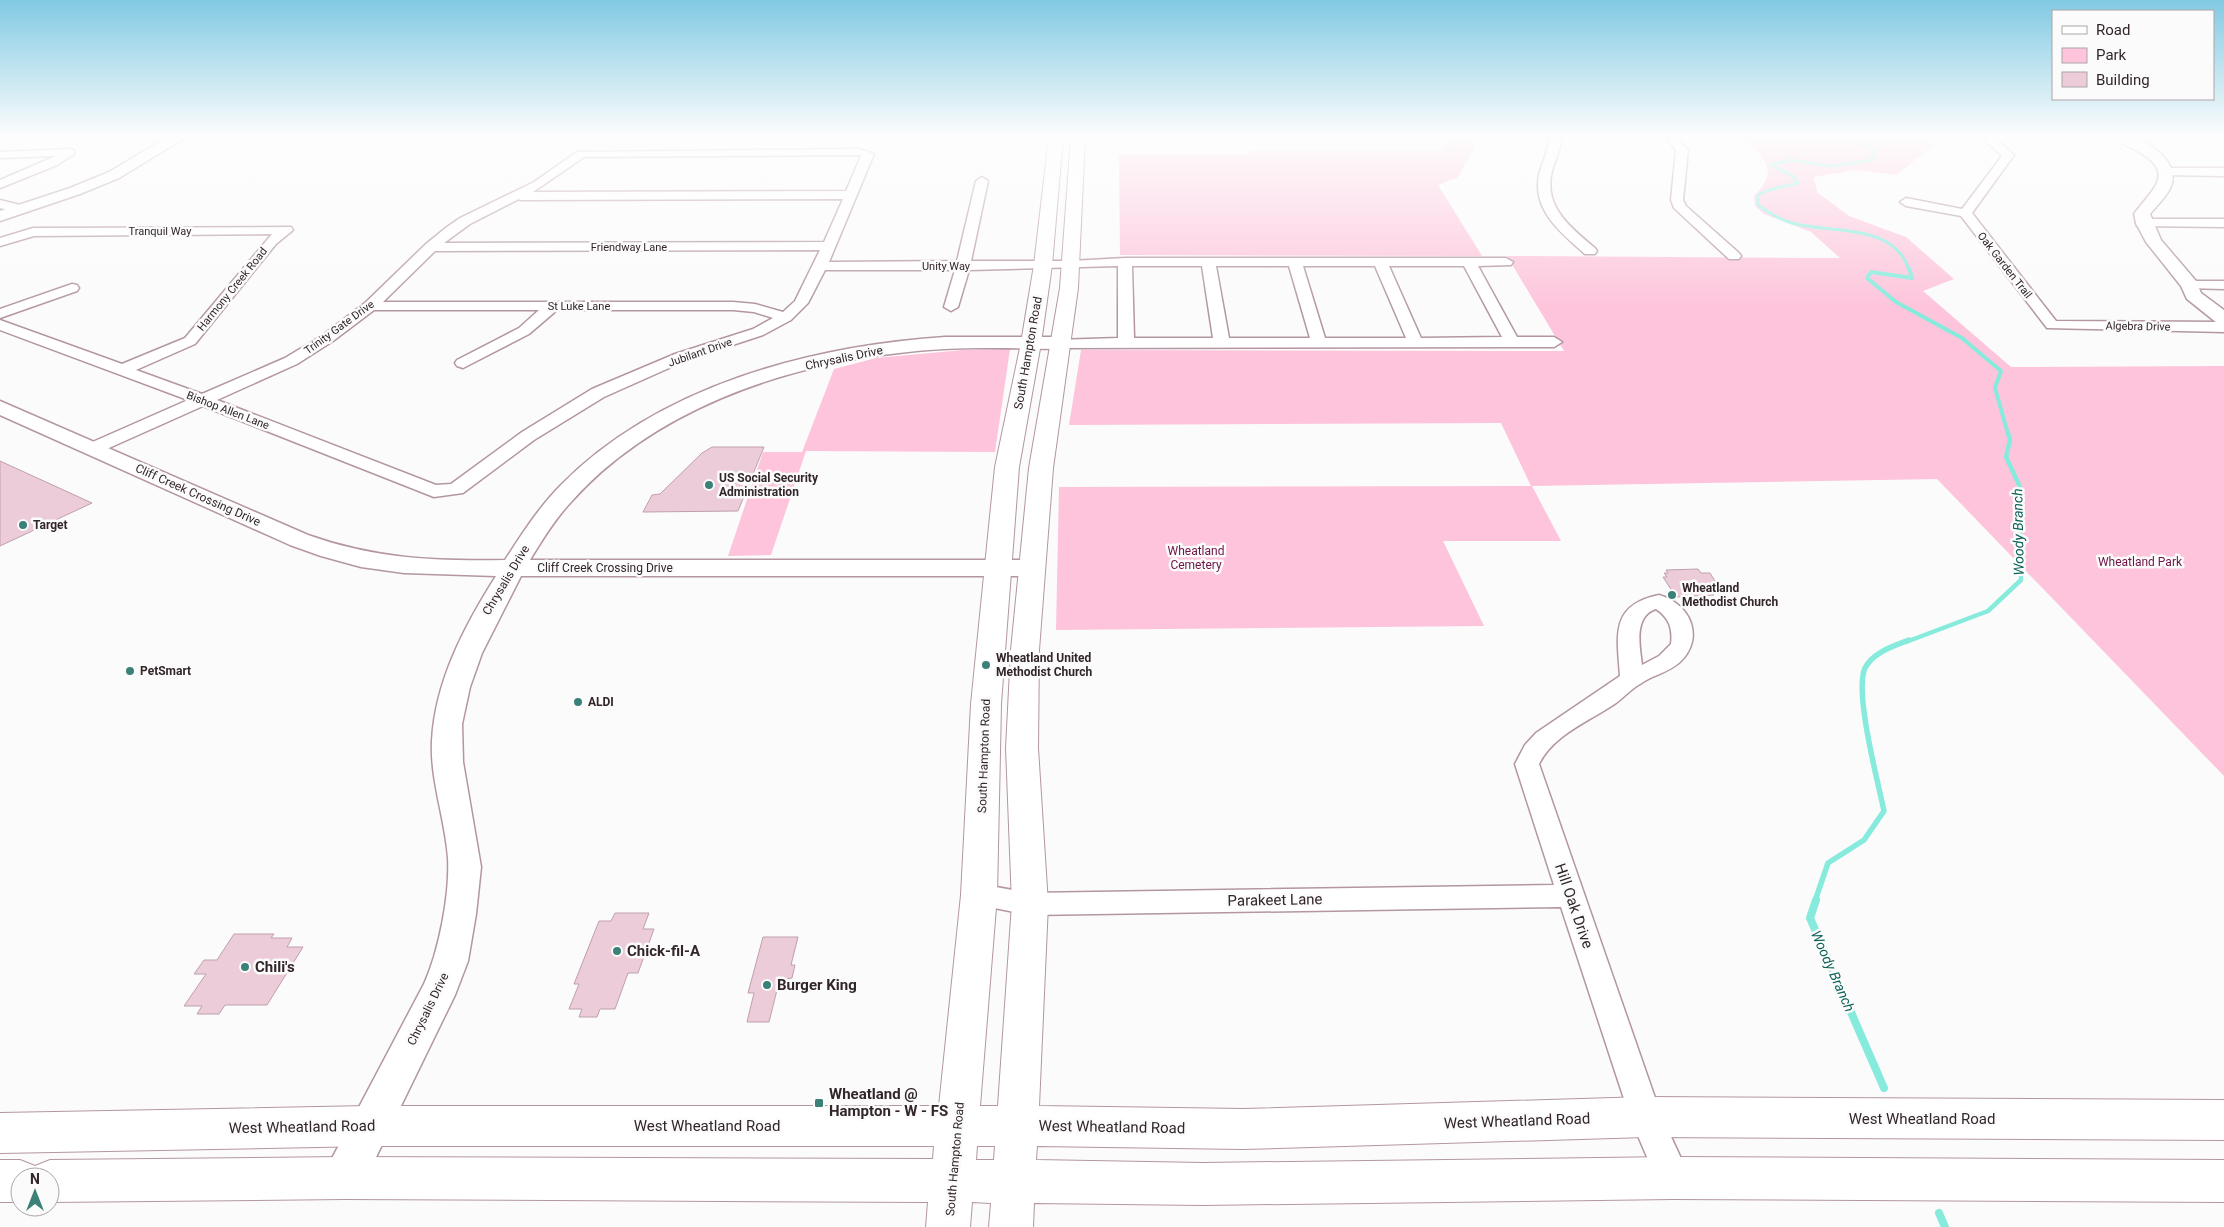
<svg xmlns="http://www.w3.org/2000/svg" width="2224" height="1227" font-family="Roboto,sans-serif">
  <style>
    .green { fill: #fdc4db }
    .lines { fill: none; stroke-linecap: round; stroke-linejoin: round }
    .stream-far4 { stroke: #86ebdc; stroke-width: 3 }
    .stream-far3 { stroke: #86ebdc; stroke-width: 4 }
    .stream-far2 { stroke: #86ebdc; stroke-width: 4.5 }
    .stream-far1 { stroke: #86ebdc; stroke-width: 5.5 }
    .stream { stroke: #86ebdc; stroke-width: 8 }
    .building { fill: #ecccd9; stroke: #bea0ac }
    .minor-casing { stroke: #b396a2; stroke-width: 3 }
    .tertiary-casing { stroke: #b396a2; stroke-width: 3 }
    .secondary-casing { stroke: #b396a2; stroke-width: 2 }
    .minor { fill: #fff; fill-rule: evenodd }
    .tertiary { fill: #fff; fill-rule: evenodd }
    .secondary { fill: #fff; fill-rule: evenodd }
    .poi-dot { fill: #3c8178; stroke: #fbfbfb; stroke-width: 2 }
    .labels { text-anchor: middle; stroke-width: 5; stroke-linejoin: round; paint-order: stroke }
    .far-street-label { font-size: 11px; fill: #32262b; stroke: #fbfbfb }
    .street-label { font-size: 12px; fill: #32262b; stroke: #fbfbfb }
    .poi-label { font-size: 12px; font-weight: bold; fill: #32262b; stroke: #fbfbfb; text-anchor: start }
    .park-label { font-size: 12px; fill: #6b1545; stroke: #fbfbfb }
    .water-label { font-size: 14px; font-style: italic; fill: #0d635a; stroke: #fbfbfb }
    .near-street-label { font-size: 15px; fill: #32262b; stroke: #fbfbfb }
    .near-poi-label { font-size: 15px; font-weight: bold; fill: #32262b; stroke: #fbfbfb; text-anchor: start }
  </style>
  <rect width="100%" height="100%" fill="#fbfbfb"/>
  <g class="green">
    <polygon points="1445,137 1470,137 1476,144 1458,177 1438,185 1482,256 1120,255 1119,155 1248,155 1249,151 1443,151"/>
    <path d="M1741 137H1924L1934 144 1897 175 1856 170 1813 177 1818 193 1849 216 1906 237 1954 279 1923 291 2011 367 2224 366V776L1937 479 1532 486 1561 541H1443L1484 626 1056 630 1059 487 1531 486 1501 423 1069 425 1081 350 1564 351 1507 256 1840 258 1811 232 1764 214 1755 206 1754 196C1781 169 1764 158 1741 137Z"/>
    <polygon points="1010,349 995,452 806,451 771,555 728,556 763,452 802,452 834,369 876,358 963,350"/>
  </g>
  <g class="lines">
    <path class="stream-far4" d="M1851 137 1874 150 1873 160 1830 166 1790 160 1771 165 1793 176 1798 183 1769 190 1758 195V205C1769 213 1779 219 1792 223 1830 234 1894 222 1909 270"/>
    <polyline class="stream-far3" points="1909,268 1912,278 1871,272 1867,278 1896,302 1962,338 2001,371 1995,388 2008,434"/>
    <polyline class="stream-far2" points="1906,642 1988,611 2021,580 2020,487 2006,457 2010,440 2008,433"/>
    <path class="stream-far1" d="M1815 901 1828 863 1864 840 1884 811C1878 782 1854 692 1865 668 1873 652 1894 646 1909 640"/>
    <g class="stream">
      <polyline points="1816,900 1810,918 1884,1088"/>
      <polyline points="1939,1213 1945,1227"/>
    </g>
  </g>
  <g class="building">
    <polygon points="712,447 764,447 738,511 643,512 652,495 660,494 702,453"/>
    <polygon points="0,461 92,503 0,546"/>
    <polygon points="1698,569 1701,573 1710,573 1720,589 1710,589 1714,595 1676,597 1663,577 1667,577 1664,573 1668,573 1666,570"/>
    <polygon points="615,913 649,913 643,929 654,929 638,973 628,973 615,1009 600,1009 597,1017 579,1017 582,1009 569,1009 579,984 574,984 599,921 611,921"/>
    <polygon points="234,934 274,934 271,938 292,938 287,947 303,947 267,1005 225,1005 219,1014 197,1014 202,1006 184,1006 206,974 194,974 204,960 217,960"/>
    <polygon points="763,937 798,937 791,965 795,965 792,978 786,979 783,990 777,990 769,1022 747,1022 754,993 748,993"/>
  </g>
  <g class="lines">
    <g class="minor-casing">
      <g id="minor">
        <path d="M1549 137H1561C1561 150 1555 160 1552 171 1543 207 1571 228 1595 248L1597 251 1595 254H1585C1561 233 1532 210 1539 175 1542 162 1549 151 1549 137Z"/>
        <polygon points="1666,137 1677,137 1688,150 1683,200 1686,206 1739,253 1741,256 1739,259 1729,259 1674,208 1671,200 1676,150"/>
        <polygon points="1981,137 1993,137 2014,155 1972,213 2056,321 2224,322 2224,332 2047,328 1961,216 1906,206 1900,202 1906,198 1962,209 2002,156"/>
        <polygon points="70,149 74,150 74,154 57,165 0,188 0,180 56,156 0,158 0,152"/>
        <path d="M859 149 874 154 829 262 957 261 976 181 982 177 988 181 971 261H1071L1125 258H1506L1513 262 1511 265 1478 266 1517 337H1554L1562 342 1554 347 1062 348 1054 343 1057 340 1118 338V266L969 270 958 307 951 311 944 307 955 270H825L808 303 791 320 763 335 687 360 604 397 534 440 463 493 434 497 203 406 100 452H88L85 448 88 444 188 400 0 330V320L122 364 185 338 272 234 34 236 0 246V238L33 228 291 227 293 230 276 244 195 344 136 370 202 394 285 358 323 335 365 303 426 244 447 227 460 218 534 182 577 152ZM859 155 861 156 846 191 533 192 584 157ZM519 199 520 200 843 199 824 242 444 243 470 224ZM820 250 795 301 783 312 755 304 733 302H383L435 251ZM1132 266H1202L1213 338H1134ZM1216 266H1289L1310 338H1229ZM1303 266H1375L1406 338H1325ZM1389 266H1464L1502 337 1421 338ZM374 310H539L519 328 457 360 455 363 457 366 463 368 529 334 557 310H733L754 312 773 318 753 329 675 354 592 389 522 432 451 484 436 485 217 400 297 364 333 341Z"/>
        <polygon points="2167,168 2224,168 2224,176 2163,175 2163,169"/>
        <polygon points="0,200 24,206 26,209 20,213 0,208"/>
        <polygon points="2142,219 2224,219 2224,227 2137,226 2136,223 2137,220"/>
        <polygon points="2190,281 2224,281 2224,289 2185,288 2183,285"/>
        <polygon points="72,284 77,285 79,288 77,291 0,318 0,309"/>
        <path d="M1659 595C1691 604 1705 638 1680 662 1668 673 1652 675 1640 684 1631 689 1624 697 1616 703 1590 721 1554 734 1539 764L1661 1115 1690 1178 1685 1190 1673 1194 1661 1190 1630 1117 1561 907 1030 915 969 903 965 895 969 887 979 884 1030 893 1554 885 1515 764 1525 745 1536 733 1620 676C1617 635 1610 605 1659 595ZM1656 609C1669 618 1673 628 1671 644L1659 656 1642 665C1640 648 1633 616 1656 609Z"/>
      </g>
    </g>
    <g class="tertiary-casing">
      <g id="tertiary">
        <polygon points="168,137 186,137 119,178 80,194 0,221 0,211 70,188 109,172"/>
        <path d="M2115 137C2122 137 2129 136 2135 138 2153 145 2180 164 2171 186 2167 197 2157 205 2150 214L2161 240 2196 281 2201 293 2224 310V325L2217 323 2187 299 2181 286 2146 242 2136 223 2134 214C2151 190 2177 174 2139 152 2131 147 2121 144 2115 137Z"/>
        <path d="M945 337H1062L1069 339 1072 343 1069 347 1062 349C1008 348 953 346 899 353 781 366 652 411 571 502 555 519 542 540 530 560H1031L1040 563 1044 568 1040 573 1031 576H521L482 653 470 687 462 724 463 762 481 867 476 914 468 961 455 995 359 1192 344 1198 329 1192 323 1178 329 1164 424 984C439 951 450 894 448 858 445 818 430 780 432 741 435 681 465 625 496 576L404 573 361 567 321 556 290 545 0 415V401L308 535C376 559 433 561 505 560 522 534 539 507 561 485 659 386 810 346 945 337Z"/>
      </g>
    </g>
    <g class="secondary-casing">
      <path id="secondary" d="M1049 137H1063L1052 265 1041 343 1019 467 1001 704 997 895 980 1106H998L1012 904 1006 748 1011 650 1029 468 1060 288 1071 137H1085L1078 288 1053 468 1039 650 1038 748 1048 904 1039 1106 1243 1109 1646 1097 2224 1100V1140L1646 1137 1243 1149 1037 1146 1036 1160 1203 1163 1673 1157 2224 1160V1202L1673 1199 1203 1205 1034 1203 1033 1227H989L991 1203 972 1202 970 1227H926L928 1202 344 1199 50 1202V1177H20V1202H0V1160H20L35 1166 50 1160 344 1157 933 1159 934 1146H369L0 1153V1113L369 1106H939L961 895 971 704 995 467 1021 343 1034 265ZM977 1146H995L994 1160H976Z"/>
    </g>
    <use href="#minor" class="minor"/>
    <use href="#tertiary" class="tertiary"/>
    <use href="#secondary" class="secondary"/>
  </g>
  <linearGradient id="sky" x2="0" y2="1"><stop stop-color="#81cae3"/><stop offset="0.44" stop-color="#fdfdfd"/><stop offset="1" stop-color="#fdfdfd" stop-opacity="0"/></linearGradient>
  <rect width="2224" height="309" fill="url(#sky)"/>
  <g class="poi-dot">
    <circle cx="709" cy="485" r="5"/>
    <circle cx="23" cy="525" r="5"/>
    <circle cx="1672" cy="595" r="5"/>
    <circle cx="986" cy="665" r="5"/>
    <circle cx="130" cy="671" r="5"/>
    <circle cx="578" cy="702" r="5"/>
    <circle cx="617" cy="951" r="5"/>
    <circle cx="245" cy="967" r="5"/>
    <circle cx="767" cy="985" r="5"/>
    <rect x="814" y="1098" width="10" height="10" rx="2.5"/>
  </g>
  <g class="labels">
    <g class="far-street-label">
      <text x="160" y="235">Tranquil Way</text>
      <text x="629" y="251">Friendway Lane</text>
      <text transform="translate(2005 265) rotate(52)" y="4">Oak Garden Trail</text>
      <text x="946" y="270">Unity Way</text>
      <text transform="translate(232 289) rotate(-51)" y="4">Harmony Creek Road</text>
      <text x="579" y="310">St Luke Lane</text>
      <text transform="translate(2138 326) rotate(1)" y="4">Algebra Drive</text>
      <text transform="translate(339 327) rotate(-36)" y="4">Trinity Gate Drive</text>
      <text transform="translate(700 352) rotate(-19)" y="4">Jubilant Drive</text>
      <text transform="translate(228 410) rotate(21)" y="4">Bishop Allen Lane</text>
    </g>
    <g class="street-label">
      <text transform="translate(1028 353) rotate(-80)" y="4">South Hampton Road</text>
      <text transform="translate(844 358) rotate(-12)" y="4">Chrysalis Drive</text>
      <text transform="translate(198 495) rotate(24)" y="4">Cliff Creek Crossing Drive</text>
      <text x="605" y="572">Cliff Creek Crossing Drive</text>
      <text transform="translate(506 580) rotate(-59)" y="4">Chrysalis Drive</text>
      <text transform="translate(984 756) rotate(-88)" y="4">South Hampton Road</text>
      <text transform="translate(428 1009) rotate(-64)" y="4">Chrysalis Drive</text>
      <text transform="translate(955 1159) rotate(-85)" y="4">South Hampton Road</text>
    </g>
    <g class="poi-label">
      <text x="719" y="482">US Social Security<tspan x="719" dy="14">Administration</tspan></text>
      <text x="33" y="529">Target</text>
      <text x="1682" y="592">Wheatland<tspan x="1682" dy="14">Methodist Church</tspan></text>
      <text x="996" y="662">Wheatland United<tspan x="996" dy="14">Methodist Church</tspan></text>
      <text x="140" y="675">PetSmart</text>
      <text x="588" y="706">ALDI</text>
    </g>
    <g class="park-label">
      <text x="1196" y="555">Wheatland<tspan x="1196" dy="14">Cemetery</tspan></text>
      <text x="2140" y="566">Wheatland Park</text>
    </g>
    <g class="water-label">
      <text transform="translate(2018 532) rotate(-91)" y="5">Woody Branch</text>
      <text transform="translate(1833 971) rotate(66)" y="5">Woody Branch</text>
    </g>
    <g class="near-street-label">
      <text transform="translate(1275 900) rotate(-1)" y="5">Parakeet Lane</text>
      <text transform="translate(1574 906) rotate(71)" y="5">Hill Oak Drive</text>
      <text x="1922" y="1124">West Wheatland Road</text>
      <text transform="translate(1517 1121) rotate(-2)" y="5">West Wheatland Road</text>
      <text x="707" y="1131">West Wheatland Road</text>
      <text transform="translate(302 1127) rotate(-1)" y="5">West Wheatland Road</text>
      <text transform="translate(1112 1127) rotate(1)" y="5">West Wheatland Road</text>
    </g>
    <g class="near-poi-label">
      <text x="627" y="956">Chick-fil-A</text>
      <text x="255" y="972">Chili's</text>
      <text x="777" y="990">Burger King</text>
      <text x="829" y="1099">Wheatland @<tspan x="829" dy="17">Hampton - W - FS</tspan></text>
    </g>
  </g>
  <rect x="2052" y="10" width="162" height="90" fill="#fbfbfb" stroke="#aba6a8"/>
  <rect x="2062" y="26" width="25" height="8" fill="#ffffff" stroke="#aba6a8"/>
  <text x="2096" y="35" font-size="15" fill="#32262b">Road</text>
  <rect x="2062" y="48" width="25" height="15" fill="#fdc4db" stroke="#aba6a8"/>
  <text x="2096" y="60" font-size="15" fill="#32262b">Park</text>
  <rect x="2062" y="72" width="25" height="15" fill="#ecccd9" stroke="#aba6a8"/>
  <text x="2096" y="85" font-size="15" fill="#32262b">Building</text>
  <g transform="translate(35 1192)"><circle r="24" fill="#fbfbfb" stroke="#aba6a8"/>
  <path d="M0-4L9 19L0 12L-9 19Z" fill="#3c8178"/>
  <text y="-8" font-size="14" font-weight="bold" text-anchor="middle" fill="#32262b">N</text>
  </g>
</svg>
